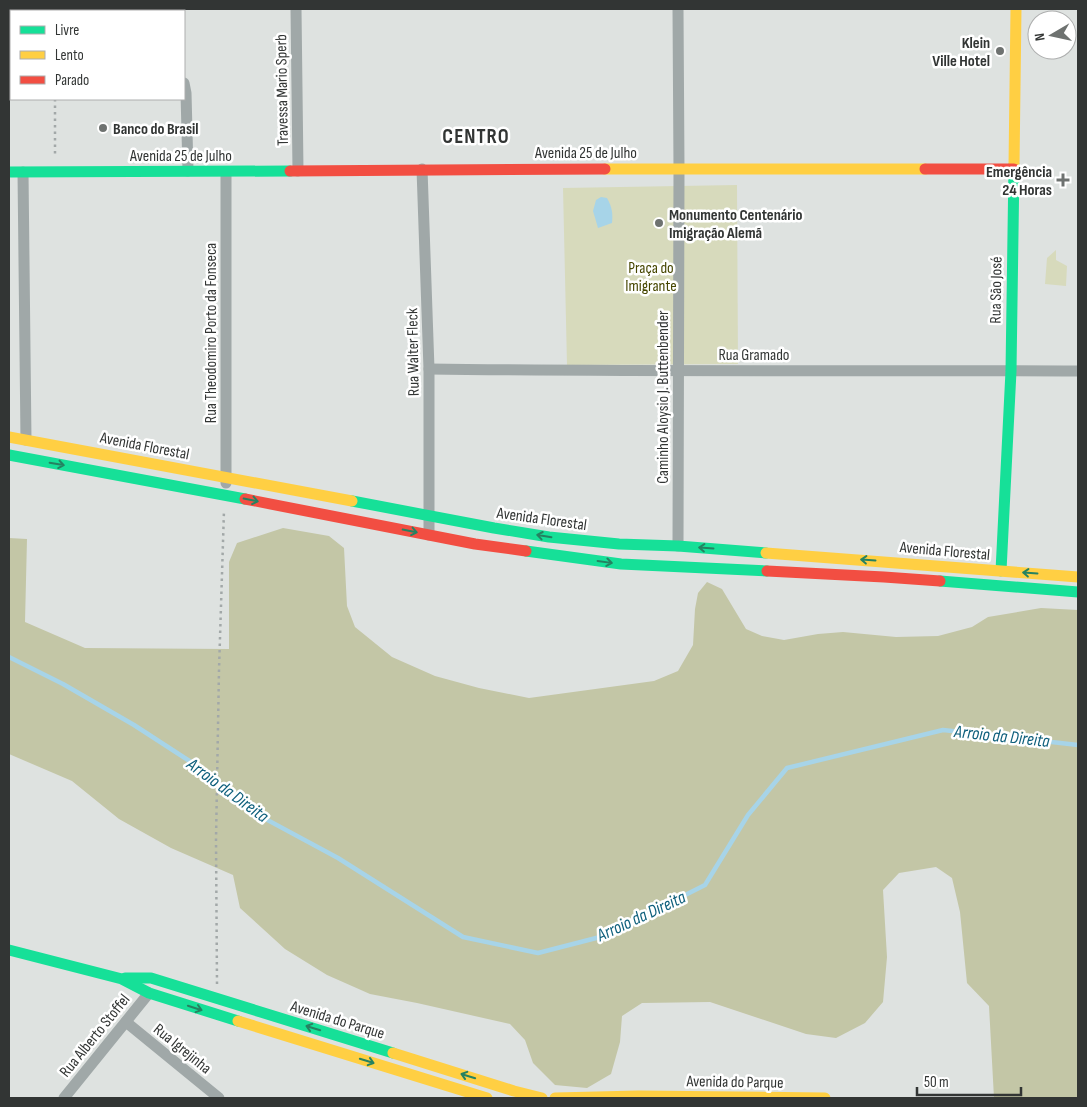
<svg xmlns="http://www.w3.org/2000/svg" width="1087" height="1107" font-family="'Sofia Sans Condensed',sans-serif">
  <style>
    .green { fill: #d7dabc }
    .forest { fill: #c3c6a6 }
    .water { fill: #a7d4e8 }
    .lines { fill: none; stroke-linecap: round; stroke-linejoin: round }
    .stream { stroke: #a7d4e8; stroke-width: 4.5 }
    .path { stroke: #a2a8a8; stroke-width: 2.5; stroke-dasharray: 2.5 4; stroke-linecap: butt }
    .street { stroke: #a0a8a8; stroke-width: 11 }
    .fast { stroke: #16e098; stroke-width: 11 }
    .slow { stroke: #ffcf43; stroke-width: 11 }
    .jam { stroke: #f24e42; stroke-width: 11 }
    .oneway { stroke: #258261 }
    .poi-dot { fill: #6e7270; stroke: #fff; stroke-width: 2 }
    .labels { text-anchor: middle; stroke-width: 5; stroke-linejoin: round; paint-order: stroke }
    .poi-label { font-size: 16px; font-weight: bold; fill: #323534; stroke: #fff; text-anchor: end }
    .street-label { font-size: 16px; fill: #323534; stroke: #fff }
    .park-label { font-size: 16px; fill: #464600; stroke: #fff }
    .water-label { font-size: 18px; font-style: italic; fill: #0e5f7c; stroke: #fff }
    .district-label { font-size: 21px; font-weight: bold; letter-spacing: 1px; fill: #323534; stroke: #fff }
  </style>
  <rect width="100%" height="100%" fill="#dee2e0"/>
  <g class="green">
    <polygon points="737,185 738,364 567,365 563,188"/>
    <polygon points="1056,250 1056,260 1067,266 1066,286 1045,284 1047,258"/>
  </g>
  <polygon class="forest" points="283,528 329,536 344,548 347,606 355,627 392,657 435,676 479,688 529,698 654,681 678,671 693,645 695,609 698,593 707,582 722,589 746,629 762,636 784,640 818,634 843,632 896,637 938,636 972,627 988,617 1041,608 1078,610 1078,1098 994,1098 989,1006 967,983 960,912 952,878 936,867 899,873 883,890 887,957 883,1002 865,1023 836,1038 806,1034 710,1002 642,1003 622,1016 620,1042 611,1074 587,1088 555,1085 533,1063 525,1040 510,1024 417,1003 370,994 327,975 285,949 240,908 233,875 171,848 119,819 72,781 9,754 9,538 27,539 25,622 85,648 229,649 229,562 237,543"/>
  <path class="water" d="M601 197 607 198C612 207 613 213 612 223L598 228 593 211 596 200Z"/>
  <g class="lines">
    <polyline class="stream" points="9,657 63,684 134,725 194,764 249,810 338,858 463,937 538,953 604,936 705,885 748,815 787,768 943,730 1078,745"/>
    <g class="path">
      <polyline points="55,9 55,11"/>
      <polyline points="55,99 55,157"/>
      <polyline points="217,984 216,840 219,670 224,510"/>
    </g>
    <g class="street">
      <polyline points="148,9 148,11"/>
      <polyline points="296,9 298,171"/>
      <polyline points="184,83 186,93 188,171"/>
      <polyline points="422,169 429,369 429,535"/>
      <polyline points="23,172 26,440"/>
      <polyline points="226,172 226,483"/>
      <path d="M429 369C646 372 862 370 1078 371"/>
      <polyline points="678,546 679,169 678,9"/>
      <polyline points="126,1022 219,1098"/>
      <polyline points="64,1098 149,993"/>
    </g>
    <g class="fast">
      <polyline points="9,172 290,171"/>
      <polyline points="9,455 245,499"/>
      <polyline points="352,501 494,528 549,537 619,544 678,546 766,553"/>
      <polyline points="526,551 621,564 767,571"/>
      <polyline points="1001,571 1011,371 1014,165"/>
      <polyline points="940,581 1078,592"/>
      <polyline points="9,950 122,979 149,993 238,1021"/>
      <polyline points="125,978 151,978 393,1053"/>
    </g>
    <g class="slow">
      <polyline points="1014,165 1016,9"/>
      <polyline points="605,169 925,169"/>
      <polyline points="9,437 352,501"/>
      <polyline points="766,553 1078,577"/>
      <polyline points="238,1021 487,1098"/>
      <polyline points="393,1053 514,1091 542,1098"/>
      <polyline points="555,1098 638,1096 825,1098"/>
    </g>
    <g class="jam">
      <polyline points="925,169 1014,169"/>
      <polyline points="290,171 605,169"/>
      <polyline points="245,499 475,544 526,551"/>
      <polyline points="767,571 884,577 940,581"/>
    </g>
  </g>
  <defs><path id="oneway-shaft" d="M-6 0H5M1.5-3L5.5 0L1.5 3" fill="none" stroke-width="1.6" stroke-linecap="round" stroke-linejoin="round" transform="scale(1.25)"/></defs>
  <g class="oneway">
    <use href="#oneway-shaft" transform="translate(57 464) rotate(10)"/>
    <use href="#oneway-shaft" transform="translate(251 500) rotate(11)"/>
    <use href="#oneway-shaft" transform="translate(410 531) rotate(11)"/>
    <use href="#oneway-shaft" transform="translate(544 536) rotate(-171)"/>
    <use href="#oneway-shaft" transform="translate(706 548) rotate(-176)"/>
    <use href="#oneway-shaft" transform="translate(868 560) rotate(-176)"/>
    <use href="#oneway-shaft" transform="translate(605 562) rotate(8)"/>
    <use href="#oneway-shaft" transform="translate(1030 573) rotate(-176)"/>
    <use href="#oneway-shaft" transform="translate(195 1008) rotate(18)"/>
    <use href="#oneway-shaft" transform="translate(313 1028) rotate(-163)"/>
    <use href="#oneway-shaft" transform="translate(367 1061) rotate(17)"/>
    <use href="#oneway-shaft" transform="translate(468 1076) rotate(-163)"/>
  </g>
  <g class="poi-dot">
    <circle cx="1000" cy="51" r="5"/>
    <circle cx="103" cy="128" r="5"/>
    <path d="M1060.5 172.5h5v5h5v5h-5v5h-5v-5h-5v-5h5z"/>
    <circle cx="659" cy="223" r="5"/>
  </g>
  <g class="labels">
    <g class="poi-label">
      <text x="990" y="48">Klein<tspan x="990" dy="18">Ville Hotel</tspan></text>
      <text x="113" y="134" text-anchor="start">Banco do Brasil</text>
      <text x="1052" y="177">Emergência<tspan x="1052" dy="18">24 Horas</tspan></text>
      <text x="669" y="220" text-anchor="start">Monumento Centenário<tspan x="669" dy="18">Imigração Alemã</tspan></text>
    </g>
    <g class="street-label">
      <text transform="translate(281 90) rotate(-91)" y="6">Travessa Mario Sperb</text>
      <text x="586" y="158">Avenida 25 de Julho</text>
      <text x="181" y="161">Avenida 25 de Julho</text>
      <text transform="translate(995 290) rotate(-89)" y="6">Rua São José</text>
      <text transform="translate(210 333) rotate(-90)" y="6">Rua Theodomiro Porto da Fonseca</text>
      <text transform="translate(412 352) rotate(-91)" y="6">Rua Walter Fleck</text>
      <text x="754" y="360">Rua Gramado</text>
      <text transform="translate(662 397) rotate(-90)" y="6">Caminho Aloysio J. Buttenbender</text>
      <text transform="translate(145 445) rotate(11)" y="6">Avenida Florestal</text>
      <text transform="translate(542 518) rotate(8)" y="6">Avenida Florestal</text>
      <text transform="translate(945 550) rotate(5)" y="6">Avenida Florestal</text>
      <text transform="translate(338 1019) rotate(17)" y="6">Avenida do Parque</text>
      <text transform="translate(94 1035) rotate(-51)" y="6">Rua Alberto Stoffel</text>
      <text transform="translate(183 1048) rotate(39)" y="6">Rua Igrejinha</text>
      <text transform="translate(735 1081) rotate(1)" y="6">Avenida do Parque</text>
    </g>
    <g class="park-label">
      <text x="651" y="273">Praça do<tspan x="651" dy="18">Imigrante</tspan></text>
    </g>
    <g class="water-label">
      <text transform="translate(1002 736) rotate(6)" y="6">Arroio da Direita</text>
      <text transform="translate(228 790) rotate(36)" y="6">Arroio da Direita</text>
      <text transform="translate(641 916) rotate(-25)" y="6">Arroio da Direita</text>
    </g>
    <g class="district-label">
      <text x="476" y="143">CENTRO</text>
    </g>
  </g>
  <rect width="1087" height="1107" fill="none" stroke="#323534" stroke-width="20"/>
  <rect x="10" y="10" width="175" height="90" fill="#ffffff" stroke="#adaeae"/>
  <rect x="20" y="26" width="25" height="8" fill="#16e098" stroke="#adaeae"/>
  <text x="55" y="35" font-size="15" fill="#323534">Livre</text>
  <rect x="20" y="51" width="25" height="8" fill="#ffcf43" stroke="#adaeae"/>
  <text x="55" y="60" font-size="15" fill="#323534">Lento</text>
  <rect x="20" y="76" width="25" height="8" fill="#f24e42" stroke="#adaeae"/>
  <text x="55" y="85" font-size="15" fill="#323534">Parado</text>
  <g transform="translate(1052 35) rotate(261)"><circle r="24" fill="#ffffff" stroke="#adaeae"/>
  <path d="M0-4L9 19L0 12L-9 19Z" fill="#6e7270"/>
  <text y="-8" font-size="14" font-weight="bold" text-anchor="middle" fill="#323534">N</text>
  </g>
  <path d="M917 1087v8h104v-8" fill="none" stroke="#323534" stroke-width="2.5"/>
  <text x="924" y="1087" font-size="15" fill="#323534" stroke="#ffffff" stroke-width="4" paint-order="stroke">50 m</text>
</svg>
